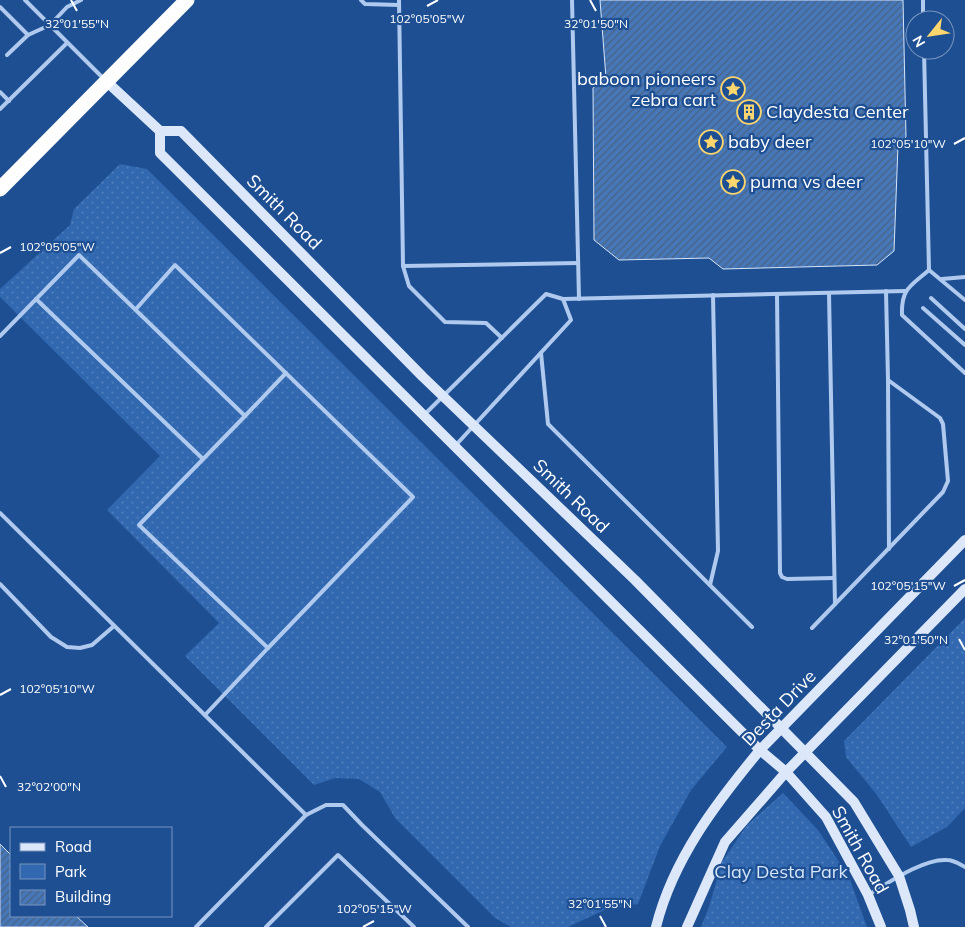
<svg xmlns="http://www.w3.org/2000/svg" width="965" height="927" font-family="Mulish,sans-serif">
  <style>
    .green { fill: url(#green-dots) }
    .building { fill: url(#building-hatch); stroke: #d5e5fa }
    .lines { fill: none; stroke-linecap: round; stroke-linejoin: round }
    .lane { stroke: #afcaee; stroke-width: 4 }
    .secondary { stroke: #dce8fa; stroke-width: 10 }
    .highway { stroke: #fff; stroke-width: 15 }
    .ticks { fill: none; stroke: #fff; stroke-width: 2 }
    .labels { text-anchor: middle; stroke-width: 4.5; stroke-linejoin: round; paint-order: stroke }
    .poi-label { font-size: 18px; fill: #fff; stroke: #1e4f92; text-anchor: start }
    .street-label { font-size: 18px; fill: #fff; stroke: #1e4f92 }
    .park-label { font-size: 18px; fill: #d5e5fa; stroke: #1e4f92 }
    .ticks-label { font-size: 12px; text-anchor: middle; fill: #fff; stroke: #1e4f92; stroke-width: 4.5; stroke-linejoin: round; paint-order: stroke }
  </style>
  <defs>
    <pattern id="green-dots" width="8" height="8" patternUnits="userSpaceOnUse" patternTransform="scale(1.25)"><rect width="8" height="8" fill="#3168b0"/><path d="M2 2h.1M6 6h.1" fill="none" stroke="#507fbc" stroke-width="1.8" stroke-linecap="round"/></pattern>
    <pattern id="building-hatch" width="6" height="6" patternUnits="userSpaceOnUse" patternTransform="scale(1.25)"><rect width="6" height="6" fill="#4677b9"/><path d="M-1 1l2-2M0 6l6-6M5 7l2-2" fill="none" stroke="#496282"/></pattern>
  </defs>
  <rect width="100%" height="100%" fill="#1e4f92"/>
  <g class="green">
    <polygon points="120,164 147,169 727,747 691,790 660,846 638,904 607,909 568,927 511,927 495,918 395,818 380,792 359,779 335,778 314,785 185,656 219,623 107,510 160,456 0,297 0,289 70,225 74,209"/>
    <polygon points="965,618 965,808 947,827 911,847 877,795 846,757 844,741"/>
    <polygon points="783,793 818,830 849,877 867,927 701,927 709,907 722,862 747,825"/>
  </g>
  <g class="building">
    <polygon points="600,0 903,0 906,137 898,145 894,251 877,265 723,269 709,258 619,260 594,240 593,88 606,78"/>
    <polygon points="0,844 11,855 11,916 76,916 88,927 0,927"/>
  </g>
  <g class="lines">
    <g class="lane">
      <polyline points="25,0 105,80"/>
      <polyline points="361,0 365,4 399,5"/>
      <polyline points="399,0 403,266 578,263"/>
      <polyline points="572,0 579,299"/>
      <polyline points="923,0 923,20"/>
      <polyline points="0,7 28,35 50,25 67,7 81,0"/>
      <path d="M924 50 929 270C911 286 901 288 902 315L965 373"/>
      <polyline points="7,55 28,35"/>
      <polyline points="0,92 9,101"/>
      <polyline points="0,109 67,43"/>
      <polyline points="403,266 409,286 445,322 486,323 502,338"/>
      <polyline points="929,270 965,300"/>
      <polyline points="942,279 965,277"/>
      <polyline points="886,291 888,380 889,549"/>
      <polyline points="829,293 835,604"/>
      <polyline points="777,294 780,573 782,577 787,579 834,578"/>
      <polyline points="931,298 965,329"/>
      <polyline points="36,299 203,459"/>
      <polyline points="563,299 906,291"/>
      <polyline points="923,308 965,345"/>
      <polyline points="0,336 79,255 245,416 139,525 268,648 413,497 175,265 136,309"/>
      <polyline points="541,353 548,424 752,627"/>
      <polyline points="425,414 546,294 563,299 571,320 455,446"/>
      <polyline points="245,416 286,373"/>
      <polyline points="0,513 306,815"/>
      <polyline points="0,584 51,637 67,647 80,648 92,645 114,626"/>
      <polyline points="710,585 718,551 713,295"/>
      <polyline points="812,628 943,492 948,481 943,424 940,418 888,380"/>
      <polyline points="205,715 268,648"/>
      <path d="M868 895C888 883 924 858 947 860 954 860 959 864 965 867"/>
      <polyline points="196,927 306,815 326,805 343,805 362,825 468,927"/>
      <polyline points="266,927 338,855 414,927"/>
    </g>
    <g class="secondary">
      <polyline points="106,81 160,131 181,131 423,377 635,580 854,802 899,876 910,910 914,927"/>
      <polyline points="160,131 160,153 760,750 786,772 826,817 868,895 881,927"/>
      <path d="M656 927C673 859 716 803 760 750L965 540"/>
      <polyline points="687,927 725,842 786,772 965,589"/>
    </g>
    <polyline class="highway" points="0,189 187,0"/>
  </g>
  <path class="ticks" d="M71 0 77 11M590 0 596 11M427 6 438 0M954 144 965 138M0 253 11 247M954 586 965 580M959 639 965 650M0 695 11 689M0 776 6 787M600 916 606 927M363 927 374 921"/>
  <defs>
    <g id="sight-ring" transform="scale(1.25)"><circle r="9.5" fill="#1e4f92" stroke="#fdd66e" stroke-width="1.5"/><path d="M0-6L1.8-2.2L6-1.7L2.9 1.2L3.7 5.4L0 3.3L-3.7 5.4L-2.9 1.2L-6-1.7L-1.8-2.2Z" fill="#fdd66e"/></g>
    <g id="building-ring" transform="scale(1.25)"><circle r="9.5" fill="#1e4f92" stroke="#fdd66e" stroke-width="1.5"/><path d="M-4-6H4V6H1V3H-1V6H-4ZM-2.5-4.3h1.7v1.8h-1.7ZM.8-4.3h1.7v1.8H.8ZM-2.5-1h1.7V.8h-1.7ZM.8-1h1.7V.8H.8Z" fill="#fdd66e"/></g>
  </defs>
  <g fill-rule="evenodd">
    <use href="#sight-ring" x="733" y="89"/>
    <use href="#building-ring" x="749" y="112"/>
    <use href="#sight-ring" x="711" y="142"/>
    <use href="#sight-ring" x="733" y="182"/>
  </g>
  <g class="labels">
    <g class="poi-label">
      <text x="716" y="85" text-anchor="end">baboon pioneers<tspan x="716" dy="21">zebra cart</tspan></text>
      <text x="766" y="118">Claydesta Center</text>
      <text x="728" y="148">baby deer</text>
      <text x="750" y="188">puma vs deer</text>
    </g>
    <g class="street-label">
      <text transform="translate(284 212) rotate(45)" y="6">Smith Road</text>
      <text transform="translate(571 496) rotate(44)" y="6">Smith Road</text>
      <text transform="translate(779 708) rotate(-46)" y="6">Desta Drive</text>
      <text transform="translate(860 850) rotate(61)" y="6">Smith Road</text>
    </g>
    <g class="park-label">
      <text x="781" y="878">Clay Desta Park</text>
    </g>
  </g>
  <g class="ticks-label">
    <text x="427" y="23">102°05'05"W</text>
    <text x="77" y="28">32°01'55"N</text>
    <text x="596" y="28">32°01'50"N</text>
    <text x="908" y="148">102°05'10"W</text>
    <text x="57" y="251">102°05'05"W</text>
    <text x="908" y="590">102°05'15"W</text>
    <text x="916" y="644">32°01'50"N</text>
    <text x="57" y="693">102°05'10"W</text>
    <text x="49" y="791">32°02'00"N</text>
    <text x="600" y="908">32°01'55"N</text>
    <text x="374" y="913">102°05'15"W</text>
  </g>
  <rect x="10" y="827" width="162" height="90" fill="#1e4f92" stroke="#7895be"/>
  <rect x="20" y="843" width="25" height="8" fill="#dce8fa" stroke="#7895be"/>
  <text x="55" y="852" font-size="15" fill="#ffffff">Road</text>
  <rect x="20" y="864" width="25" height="15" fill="#3168b0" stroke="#7895be"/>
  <text x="55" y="877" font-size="15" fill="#ffffff">Park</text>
  <rect x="20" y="890" width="25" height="15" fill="url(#building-hatch)" stroke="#7895be"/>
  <text x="55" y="902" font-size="15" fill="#ffffff">Building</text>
  <g transform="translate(930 35) rotate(240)"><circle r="24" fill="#1e4f92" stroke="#7895be"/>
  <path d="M0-4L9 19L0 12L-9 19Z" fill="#fdd66e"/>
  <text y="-8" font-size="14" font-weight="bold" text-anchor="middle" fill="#ffffff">N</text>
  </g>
</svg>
